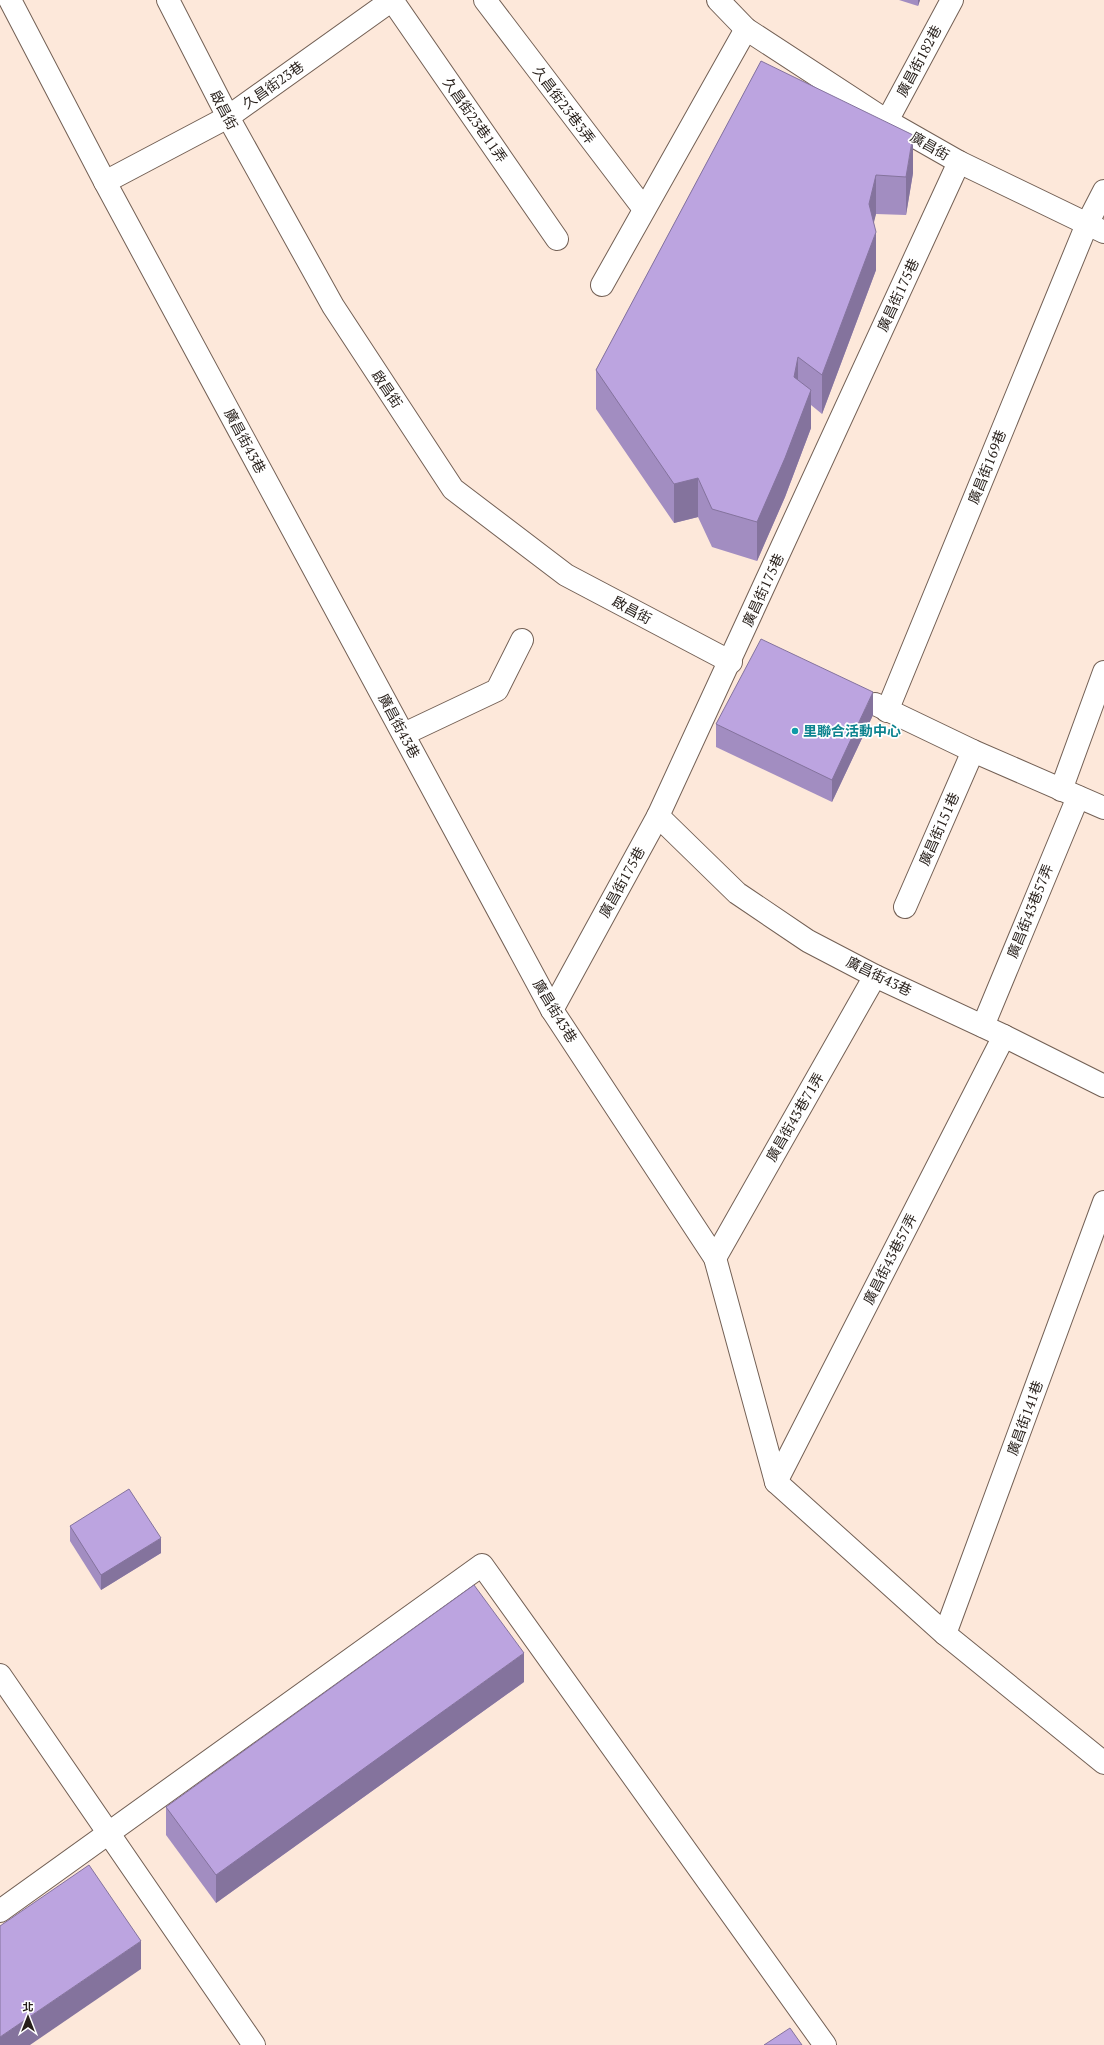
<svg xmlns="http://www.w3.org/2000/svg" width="1104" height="2045" font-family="'PT Serif','Noto Sans TC',serif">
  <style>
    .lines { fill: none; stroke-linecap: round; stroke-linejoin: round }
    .minor-casing { stroke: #736055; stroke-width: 24 }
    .minor { stroke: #fff; stroke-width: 22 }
    .wall { fill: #a28dc1 }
    .shaded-wall { fill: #84739d }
    .building { fill: #bca4e0; stroke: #84739d }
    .culture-dot { fill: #0f9aa8; stroke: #fff; stroke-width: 1.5 }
    .labels { text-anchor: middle; stroke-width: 3.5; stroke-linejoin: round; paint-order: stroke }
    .street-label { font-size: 14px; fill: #271f1a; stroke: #fff }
    .culture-label { font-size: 14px; font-weight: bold; fill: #0d838f; stroke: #fff; text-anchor: start }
  </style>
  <rect width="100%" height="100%" fill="#fde8da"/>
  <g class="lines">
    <g class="minor-casing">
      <g id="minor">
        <polyline points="10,0 105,182 552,1010 715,1258 776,1482 945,1634 1104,1763"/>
        <polyline points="168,0 228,117 333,306 453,489 566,575 731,662"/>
        <polyline points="392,0 557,239"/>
        <polyline points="485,0 644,209"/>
        <polyline points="718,0 746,29 887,121 959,162 1104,232"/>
        <polyline points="887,121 952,0"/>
        <polyline points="105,182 228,117 392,0"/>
        <polyline points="602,285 746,29"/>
        <polyline points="875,704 973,751 1104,808"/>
        <polyline points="887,711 1087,224 1104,191"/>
        <polyline points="404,734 497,690 522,640"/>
        <polyline points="1061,790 1104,672"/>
        <polyline points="658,816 737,893 808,941 875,976 1004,1036 1104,1086"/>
        <polyline points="905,907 973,751"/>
        <polyline points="552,1010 658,816 959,162"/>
        <polyline points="983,1026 1078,797"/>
        <polyline points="715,1258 875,976"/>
        <polyline points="776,1482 1004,1036"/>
        <polyline points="945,1634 1104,1202"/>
        <polyline points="0,1675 254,2045"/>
        <polyline points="0,1911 482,1565 825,2045"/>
      </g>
    </g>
    <use href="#minor" class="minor"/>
  </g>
  <g class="wall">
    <polygon points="899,0 920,0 918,6"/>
    <polygon points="761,61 913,173 906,215 876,214 873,223 876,270 822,414 811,405 811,428 785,497 757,561 712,547 698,517 674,523 596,409 596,370"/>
    <polygon points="873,715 832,802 716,747 716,724"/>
    <polygon points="70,1526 161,1553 101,1590 70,1541"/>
    <polygon points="524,1682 216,1903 166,1835 166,1807"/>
  </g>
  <g class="shaded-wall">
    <polygon points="918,0 920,0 918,6"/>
    <polygon points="913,135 913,173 906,215 906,177"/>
    <polygon points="876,175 876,214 869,243 869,204"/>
    <polygon points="876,232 876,270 822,414 822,375"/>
    <polygon points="798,357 798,395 794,377"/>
    <polygon points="811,390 811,428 785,497 757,561 757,522"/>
    <polygon points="698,478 698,517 674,523 674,484"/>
    <polygon points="873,692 873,715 832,802 832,780"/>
    <polygon points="161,1538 161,1553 101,1590 101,1575"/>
    <polygon points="524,1653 524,1682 216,1903 216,1875"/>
    <polygon points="141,1941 141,1969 30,2045 0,2045 0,2037"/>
  </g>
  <g class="building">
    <polygon points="761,61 913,135 906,177 876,175 869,204 876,232 822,375 798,357 794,377 811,390 785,458 757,522 712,509 698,478 674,484 596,370"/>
    <polygon points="761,639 873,692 832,780 716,724"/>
    <polygon points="129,1489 161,1538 101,1575 70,1526"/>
    <polygon points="474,1585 524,1653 216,1875 166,1807"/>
    <polygon points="89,1865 141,1941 0,2037 0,1926"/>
    <polygon points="790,2028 802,2045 764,2045"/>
  </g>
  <circle class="culture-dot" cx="795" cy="731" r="4"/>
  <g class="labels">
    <g class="street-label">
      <text transform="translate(919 61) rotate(-62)" y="5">廣昌街182巷</text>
      <text transform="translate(273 85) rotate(-35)" y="5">久昌街23巷</text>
      <text transform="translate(564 105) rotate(53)" y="5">久昌街23巷3弄</text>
      <text transform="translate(224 110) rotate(62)" y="5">啟昌街</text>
      <text transform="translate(475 120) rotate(55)" y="5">久昌街23巷11弄</text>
      <text transform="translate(930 146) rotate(30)" y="5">廣昌街</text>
      <text transform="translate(898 295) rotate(-65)" y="5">廣昌街175巷</text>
      <text transform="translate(387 389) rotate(56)" y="5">啟昌街</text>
      <text transform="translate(245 441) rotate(62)" y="5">廣昌街43巷</text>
      <text transform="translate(987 467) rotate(-68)" y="5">廣昌街169巷</text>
      <text transform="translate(763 590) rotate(-65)" y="5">廣昌街175巷</text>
      <text transform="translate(632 610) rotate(28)" y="5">啟昌街</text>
      <text transform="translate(399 726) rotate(62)" y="5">廣昌街43巷</text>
      <text transform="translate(939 829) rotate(-66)" y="5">廣昌街151巷</text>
      <text transform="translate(622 882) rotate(-61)" y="5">廣昌街175巷</text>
      <text transform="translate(1030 911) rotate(-68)" y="5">廣昌街43巷57弄</text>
      <text transform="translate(879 976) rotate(26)" y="5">廣昌街43巷</text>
      <text transform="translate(555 1011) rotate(59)" y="5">廣昌街43巷</text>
      <text transform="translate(795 1117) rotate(-60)" y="5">廣昌街43巷71弄</text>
      <text transform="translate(890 1259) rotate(-63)" y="5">廣昌街43巷57弄</text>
      <text transform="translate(1025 1418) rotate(-70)" y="5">廣昌街141巷</text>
    </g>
    <g class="culture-label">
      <text x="803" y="736">里聯合活動中心</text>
    </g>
  </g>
  <g transform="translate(28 2017)" stroke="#ffffff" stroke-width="3" paint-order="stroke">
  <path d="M0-3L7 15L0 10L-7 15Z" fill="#271f1a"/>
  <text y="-6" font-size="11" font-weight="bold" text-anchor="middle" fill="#271f1a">北</text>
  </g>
</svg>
